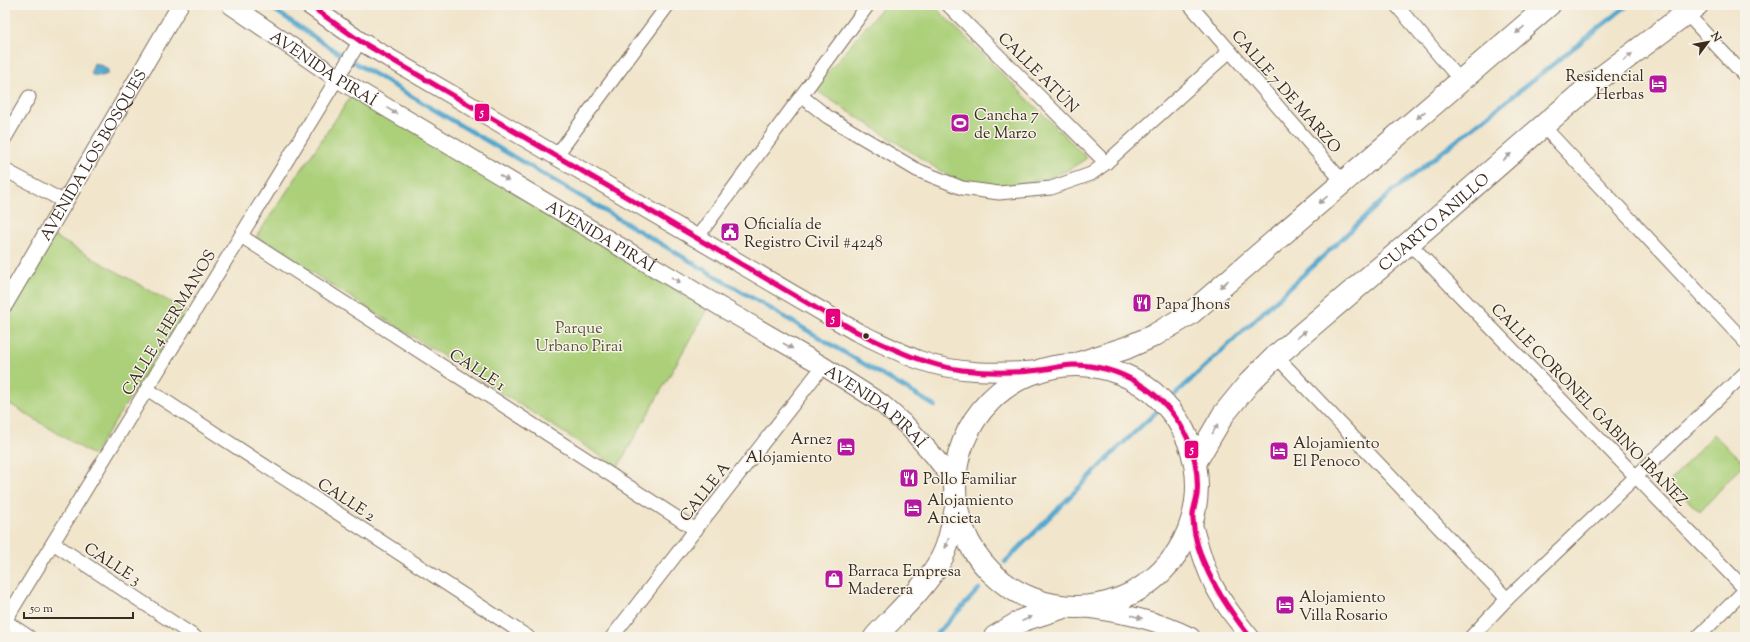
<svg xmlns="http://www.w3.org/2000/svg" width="1750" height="642" font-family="'Sorts Mill Goudy',serif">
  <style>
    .green { fill: #acd07a; stroke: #747d4c }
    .water { fill: #51a6cd; stroke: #466876 }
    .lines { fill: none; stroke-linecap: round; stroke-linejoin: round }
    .stream { stroke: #51a6cd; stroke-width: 4.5 }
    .minor-casing { stroke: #7b6b5b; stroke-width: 15 }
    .tertiary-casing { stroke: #7b6b5b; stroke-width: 18 }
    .secondary-casing { stroke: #7b6b5b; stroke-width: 20 }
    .trunk-casing { stroke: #7b6b5b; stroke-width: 24 }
    .minor { stroke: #fff; stroke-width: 13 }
    .tertiary { stroke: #fff; stroke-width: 16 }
    .secondary { stroke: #fff; stroke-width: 18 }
    .trunk { stroke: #fff; stroke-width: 22 }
    .bus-1-casing { stroke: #f7f3e8; stroke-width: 8 }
    .bus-1 { stroke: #e5007d; stroke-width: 5 }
    .oneway { fill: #a79f9a }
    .bus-dot { fill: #3b2a1e; stroke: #f7f3e8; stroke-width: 1.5 }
    .labels { text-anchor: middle; stroke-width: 3; stroke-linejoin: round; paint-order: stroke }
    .street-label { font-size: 16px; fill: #3b2a1e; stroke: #f7f3e8 }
    .poi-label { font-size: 16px; fill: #3b2a1e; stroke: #f7f3e8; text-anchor: start }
    .park-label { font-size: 16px; fill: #575435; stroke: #f7f3e8 }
    .line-badge { stroke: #f7f3e8; stroke-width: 1.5 }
    .badge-label { font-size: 11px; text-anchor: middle; font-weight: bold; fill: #fff }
  </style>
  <rect width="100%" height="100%" fill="#f7f3e8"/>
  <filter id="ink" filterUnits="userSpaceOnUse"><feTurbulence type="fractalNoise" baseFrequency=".025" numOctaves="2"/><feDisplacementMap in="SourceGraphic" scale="8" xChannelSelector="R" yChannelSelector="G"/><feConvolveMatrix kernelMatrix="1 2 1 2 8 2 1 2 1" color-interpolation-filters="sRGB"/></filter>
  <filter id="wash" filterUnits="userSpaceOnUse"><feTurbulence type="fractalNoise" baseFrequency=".012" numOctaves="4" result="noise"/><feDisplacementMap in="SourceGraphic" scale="16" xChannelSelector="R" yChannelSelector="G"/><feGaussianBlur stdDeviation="0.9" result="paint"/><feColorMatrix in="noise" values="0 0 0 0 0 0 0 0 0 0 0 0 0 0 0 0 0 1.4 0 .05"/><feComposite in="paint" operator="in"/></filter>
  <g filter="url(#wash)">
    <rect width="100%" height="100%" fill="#f1e5cb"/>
    <g class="green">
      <polygon points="884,5 933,5 1087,158 1070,169 1052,177 1018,184 984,186 953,179 814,89"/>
      <polygon points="352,95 707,309 618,467 256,237"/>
      <polygon points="54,236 186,311 93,455 5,401 5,320"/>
      <polygon points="1713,434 1744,463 1700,512 1669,483"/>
    </g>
    <polygon class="water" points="94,63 105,67 108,70 108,74 102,76 92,75 91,72"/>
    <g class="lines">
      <g class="stream">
        <polyline points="267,5 335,51 935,406"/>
        <polyline points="1005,562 1121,445 1394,190 1628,5"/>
        <polyline points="934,637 979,589"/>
      </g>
    </g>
  </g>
  <g filter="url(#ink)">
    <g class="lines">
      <g class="minor-casing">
        <g id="minor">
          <polyline points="948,5 1106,163"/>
          <polyline points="1190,5 1343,182"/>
          <polyline points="1396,5 1461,81"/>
          <polyline points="1686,13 1745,76"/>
          <polyline points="801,96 828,117 917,170 962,188 999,193 1051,188 1091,174 1106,163 1230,51"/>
          <polyline points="1543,126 1745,342"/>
          <polyline points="5,138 29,97"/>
          <polyline points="556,156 668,5"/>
          <polyline points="5,170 65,202"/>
          <polyline points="241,236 696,530"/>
          <polyline points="696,239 868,5"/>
          <polyline points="1409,243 1745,589"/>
          <polyline points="1276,356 1507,599"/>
          <polyline points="147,389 528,637"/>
          <polyline points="53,543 195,637"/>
          <polyline points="5,621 360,41"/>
          <polyline points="5,621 29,637"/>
          <polyline points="612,637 823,366"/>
          <polyline points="1471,637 1507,599 1745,373"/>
          <polyline points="1698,637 1745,590"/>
        </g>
      </g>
      <g class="tertiary-casing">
        <g id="tertiary">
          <path id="s1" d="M5 304 180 5"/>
        </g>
      </g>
      <g class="secondary-casing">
        <g id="secondary">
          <path id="s2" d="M231 5 337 78 721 307 823 366 881 403 908 427 934 456 955 483"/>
          <path d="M309 5 360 41 857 332C877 341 898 352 919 360 957 374 1000 373 1040 370"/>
          <path d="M1192 521C1198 543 1204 566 1214 586 1224 605 1237 621 1250 637"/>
          <path d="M1085 608C1124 614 1155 619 1191 637"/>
        </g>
      </g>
      <g class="trunk-casing">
        <g id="trunk">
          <polyline points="1080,363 1126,348 1153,336 1190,314 1549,5"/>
          <circle cx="1076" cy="486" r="121"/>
          <path id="s3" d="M1195 463 1223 415 1249 383 1276 356 1409 243 1543 126 1591 85 1697 5"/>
          <path d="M875 637C897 613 923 590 940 561 949 546 952 526 956 508"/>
          <polyline points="995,637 1023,620 1061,608"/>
        </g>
      </g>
      <use href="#minor" class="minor"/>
      <use href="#tertiary" class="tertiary"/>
      <use href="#secondary" class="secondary"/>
      <use href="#trunk" class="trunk"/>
      <g class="bus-1-casing">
        <path id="bus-1" d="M309 5 360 41 857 332C891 348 924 365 962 370 987 373 1014 373 1040 370 1051 369 1062 365 1073 365 1119 365 1162 390 1184 431 1194 450 1199 474 1197 495 1196 503 1192 511 1193 519 1195 561 1225 605 1250 637"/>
      </g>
      <use href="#bus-1" class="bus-1"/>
    </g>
    <defs><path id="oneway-solid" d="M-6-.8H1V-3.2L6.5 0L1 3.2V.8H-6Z"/></defs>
    <g class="oneway">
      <use href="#oneway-solid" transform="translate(1520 30) rotate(139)"/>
      <use href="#oneway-solid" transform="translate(1628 57) rotate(-37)"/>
      <use href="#oneway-solid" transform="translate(392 111) rotate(31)"/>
      <use href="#oneway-solid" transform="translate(1421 115) rotate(139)"/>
      <use href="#oneway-solid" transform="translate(1507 157) rotate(-42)"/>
      <use href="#oneway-solid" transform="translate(504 178) rotate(31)"/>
      <use href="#oneway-solid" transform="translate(1323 200) rotate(139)"/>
      <use href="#oneway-solid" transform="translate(676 280) rotate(31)"/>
      <use href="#oneway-solid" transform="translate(1224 284) rotate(140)"/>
      <use href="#oneway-solid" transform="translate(1302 334) rotate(-40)"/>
      <use href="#oneway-solid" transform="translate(788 346) rotate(30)"/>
      <use href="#oneway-solid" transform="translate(1215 429) rotate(-60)"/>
      <use href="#oneway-solid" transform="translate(947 543) rotate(109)"/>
      <use href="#oneway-solid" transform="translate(1137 617) rotate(16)"/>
      <use href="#oneway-solid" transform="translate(1027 619) rotate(-24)"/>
    </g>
  </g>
  <defs>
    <g id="hotel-square" transform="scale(1)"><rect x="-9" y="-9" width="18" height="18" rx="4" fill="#b5179e" stroke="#f7f3e8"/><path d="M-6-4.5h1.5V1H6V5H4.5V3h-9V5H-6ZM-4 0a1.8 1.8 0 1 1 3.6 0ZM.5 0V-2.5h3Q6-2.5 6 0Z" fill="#fff"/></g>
    <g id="stadium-square" transform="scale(1)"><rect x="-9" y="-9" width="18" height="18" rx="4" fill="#b5179e" stroke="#f7f3e8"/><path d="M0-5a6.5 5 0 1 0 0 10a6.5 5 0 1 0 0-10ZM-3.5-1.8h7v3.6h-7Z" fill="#fff"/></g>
    <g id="civic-square" transform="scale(1)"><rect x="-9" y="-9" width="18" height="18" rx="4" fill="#b5179e" stroke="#f7f3e8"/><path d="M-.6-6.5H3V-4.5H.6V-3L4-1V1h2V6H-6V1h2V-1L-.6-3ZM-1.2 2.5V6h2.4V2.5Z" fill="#fff"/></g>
    <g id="restaurant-square" transform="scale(1)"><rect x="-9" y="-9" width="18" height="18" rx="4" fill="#b5179e" stroke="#f7f3e8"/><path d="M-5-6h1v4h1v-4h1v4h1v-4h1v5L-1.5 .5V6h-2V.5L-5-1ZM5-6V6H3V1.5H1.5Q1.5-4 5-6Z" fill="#fff"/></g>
    <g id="shop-square" transform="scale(1)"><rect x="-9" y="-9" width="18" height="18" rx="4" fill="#b5179e" stroke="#f7f3e8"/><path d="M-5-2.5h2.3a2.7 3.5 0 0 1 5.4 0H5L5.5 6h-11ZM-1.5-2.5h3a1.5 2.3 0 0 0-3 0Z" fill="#fff"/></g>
  </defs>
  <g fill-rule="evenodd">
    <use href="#hotel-square" x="1658" y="84"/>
    <use href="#stadium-square" x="960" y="123"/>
    <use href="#civic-square" x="730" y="232"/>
    <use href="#restaurant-square" x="1142" y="303"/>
    <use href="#hotel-square" x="846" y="447"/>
    <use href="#hotel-square" x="1279" y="451"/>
    <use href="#restaurant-square" x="909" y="478"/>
    <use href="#hotel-square" x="913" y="508"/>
    <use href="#shop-square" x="834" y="579"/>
    <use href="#hotel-square" x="1285" y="605"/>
  </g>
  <circle class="bus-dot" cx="866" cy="336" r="3.5"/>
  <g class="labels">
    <g class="street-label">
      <text dy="6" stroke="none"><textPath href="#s2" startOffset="112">AVENIDA PIRAÍ</textPath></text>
      <text transform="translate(1039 72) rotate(45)" y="6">CALLE ATÚN</text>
      <text transform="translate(1287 91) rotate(49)" y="6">CALLE 7 DE MARZO</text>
      <text dy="6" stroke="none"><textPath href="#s1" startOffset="173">AVENIDA LOS BOSQUES</textPath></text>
      <text dy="6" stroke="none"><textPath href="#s3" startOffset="342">CUARTO ANILLO</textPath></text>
      <text dy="6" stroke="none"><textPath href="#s2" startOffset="436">AVENIDA PIRAÍ</textPath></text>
      <text transform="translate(168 322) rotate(-59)" y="6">CALLE 4 HERMANOS</text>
      <text transform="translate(478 369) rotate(33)" y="6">CALLE 1</text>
      <text transform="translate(1590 404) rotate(46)" y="6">CALLE CORONEL GABINO IBAÑEZ</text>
      <text dy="6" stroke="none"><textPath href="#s2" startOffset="760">AVENIDA PIRAÍ</textPath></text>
      <text transform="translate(704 491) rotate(-52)" y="6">CALLE A</text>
      <text transform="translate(347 499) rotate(33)" y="6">CALLE 2</text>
      <text transform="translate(113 563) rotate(33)" y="6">CALLE 3</text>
    </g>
    <g class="poi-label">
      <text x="1644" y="81" text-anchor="end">Residencial<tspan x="1644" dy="18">Herbas</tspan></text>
      <text x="974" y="120">Cancha 7<tspan x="974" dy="18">de Marzo</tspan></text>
      <text x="744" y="229">Oficialía de<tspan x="744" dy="18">Registro Civil #4248</tspan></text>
      <text x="1156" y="309">Papa Jhons</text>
      <text x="832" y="444" text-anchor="end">Arnez<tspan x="832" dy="18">Alojamiento</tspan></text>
      <text x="1293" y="448">Alojamiento<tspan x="1293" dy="18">El Penoco</tspan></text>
      <text x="923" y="484">Pollo Familiar</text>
      <text x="927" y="505">Alojamiento<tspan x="927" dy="18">Ancieta</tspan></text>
      <text x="848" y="576">Barraca Empresa<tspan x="848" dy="18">Maderera</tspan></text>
      <text x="1299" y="602">Alojamiento<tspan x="1299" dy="18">Villa Rosario</tspan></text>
    </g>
    <g class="park-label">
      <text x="579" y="333">Parque<tspan x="579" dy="18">Urbano Pirai</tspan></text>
    </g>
  </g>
  <g class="line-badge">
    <rect x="474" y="103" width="16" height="19" rx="4" fill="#e5007d"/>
    <rect x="825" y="308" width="16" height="20" rx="4" fill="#e5007d"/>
    <rect x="1184" y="440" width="15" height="19" rx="4" fill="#e5007d"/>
  </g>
  <g class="badge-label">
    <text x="482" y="116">5</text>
    <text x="833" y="322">5</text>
    <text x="1192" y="453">5</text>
  </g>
  <rect width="1750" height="642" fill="none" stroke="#f7f3e8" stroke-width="20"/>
  <g transform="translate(1708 42) rotate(58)" stroke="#f7f3e8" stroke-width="3" paint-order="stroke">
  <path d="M0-3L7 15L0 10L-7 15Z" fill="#3b2a1e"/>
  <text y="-6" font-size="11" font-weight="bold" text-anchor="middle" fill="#3b2a1e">N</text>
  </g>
  <path d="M24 612v6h109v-6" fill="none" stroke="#3b2a1e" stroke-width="2"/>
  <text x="30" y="612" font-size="12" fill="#3b2a1e" stroke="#f7f3e8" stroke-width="3" paint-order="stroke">50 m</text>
</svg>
